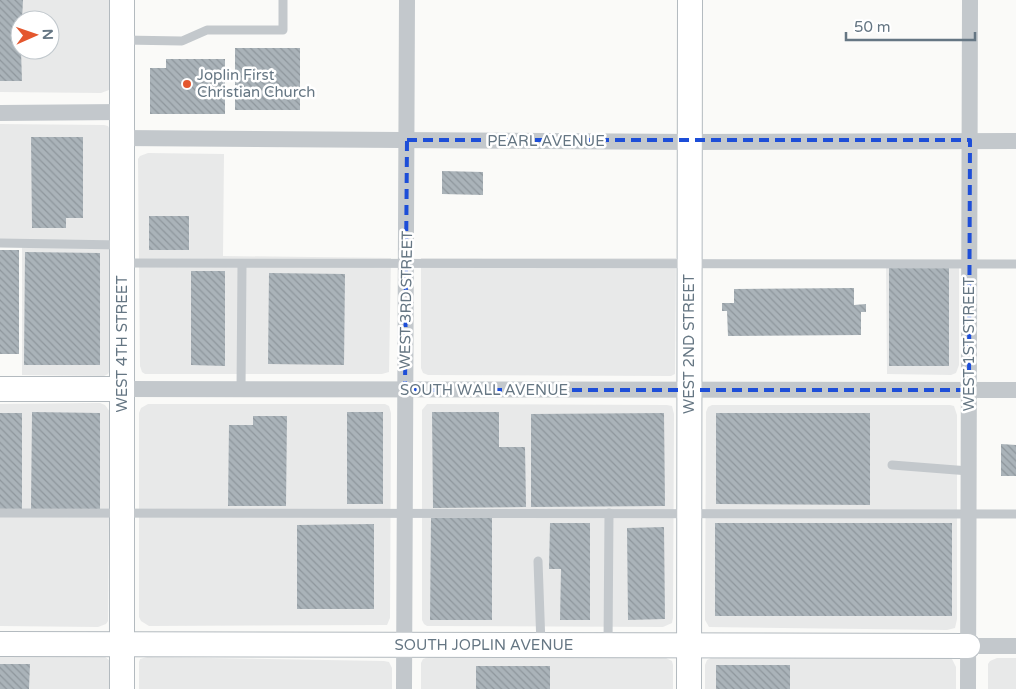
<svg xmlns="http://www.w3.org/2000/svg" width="1016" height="689" font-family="'Varela Round',sans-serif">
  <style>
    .built { fill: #e8e9e9; fill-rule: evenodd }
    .building { fill: url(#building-back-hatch) }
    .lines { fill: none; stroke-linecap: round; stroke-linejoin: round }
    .secondary-casing { stroke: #b3babf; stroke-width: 26 }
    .lane { stroke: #c3c8cc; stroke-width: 9 }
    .street { stroke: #c3c8cc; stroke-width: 16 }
    .secondary { stroke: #fff; stroke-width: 24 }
    .marked { fill: none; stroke: #1d4ed8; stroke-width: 4; stroke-dasharray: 10 6; stroke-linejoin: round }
    .poi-dot { fill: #e4572e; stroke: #fff; stroke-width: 2 }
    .labels { text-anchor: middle; stroke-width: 5; stroke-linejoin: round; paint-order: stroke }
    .poi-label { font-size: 15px; fill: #657683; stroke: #fff; text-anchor: start }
    .street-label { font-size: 15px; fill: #657683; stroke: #fff }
  </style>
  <defs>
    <pattern id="building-back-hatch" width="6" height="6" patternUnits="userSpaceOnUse" patternTransform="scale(1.25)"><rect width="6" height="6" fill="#aab3b9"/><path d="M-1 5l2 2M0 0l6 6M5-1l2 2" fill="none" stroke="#8e969c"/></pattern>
  </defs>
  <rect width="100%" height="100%" fill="#fafaf8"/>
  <g class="built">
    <path d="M0 0H111L109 90 101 93 0 92ZM20 20H50V50H20Z"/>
    <polygon points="0,124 104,125 108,126 110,130 110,370 108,374 104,376 22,375 22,245 0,245"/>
    <polygon points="148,153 224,154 223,256 391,258 389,372 382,374 145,374 142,372 140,366 138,159 140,156"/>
    <polygon points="421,258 676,258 675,374 671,376 428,375 423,373 421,368"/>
    <polygon points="886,260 959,260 959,365 956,373 951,375 887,374"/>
    <polygon points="100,403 105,405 110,412 108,621 106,624 98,627 0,626 0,404"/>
    <polygon points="148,404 385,404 389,406 391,413 390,618 387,625 149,626 141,621 139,617 139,413 141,408"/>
    <polygon points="427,404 667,405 672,406 674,414 673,618 672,623 663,627 427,626 424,624 422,620 422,410"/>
    <polygon points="712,405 950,405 954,406 957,415 957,619 955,628 947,630 709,627 705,620 706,412 708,407"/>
    <polygon points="0,655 104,656 110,661 111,665 111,689 0,689"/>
    <polygon points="431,656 666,658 672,661 673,665 673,689 421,689 421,663 423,659"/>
    <polygon points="147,657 384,661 389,662 392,668 392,689 139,689 139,662 140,659"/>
    <polygon points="713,657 947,657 952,659 956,667 956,689 705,689 705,665 707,660"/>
    <polygon points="1016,658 1016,689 988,689 988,664 990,661 997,658"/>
  </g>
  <g class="building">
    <polygon points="0,0 23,0 22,20 20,20 22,81 0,81"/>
    <rect x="235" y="48" width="65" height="62"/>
    <polygon points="166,59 225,59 225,114 150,114 150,68 166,68"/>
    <polygon points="31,137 83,137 83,218 66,218 66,228 32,228"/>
    <polygon points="442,171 483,172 483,195 442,194"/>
    <rect x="149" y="216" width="40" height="34"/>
    <rect x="0" y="250" width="19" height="104"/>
    <polygon points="25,252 100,253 100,365 24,365"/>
    <rect x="889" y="268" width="60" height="98"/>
    <polygon points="191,271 225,271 225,366 191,365"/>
    <polygon points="269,273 345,274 344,365 268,364"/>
    <polygon points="854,288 854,305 866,304 866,312 861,312 861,335 728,336 727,311 722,311 722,303 734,303 734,289"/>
    <polygon points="32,412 100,413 100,509 31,509"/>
    <rect x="347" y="412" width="36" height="92"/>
    <polygon points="432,412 499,412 499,447 525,447 526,507 433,508"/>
    <rect x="0" y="413" width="22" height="96"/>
    <polygon points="664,413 665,506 531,507 531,414"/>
    <polygon points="716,413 870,413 870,505 716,504"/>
    <polygon points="253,416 287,416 286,506 228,506 229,425 253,425"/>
    <polygon points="1001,444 1016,445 1016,476 1001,476"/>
    <polygon points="431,518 492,518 492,620 430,620"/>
    <polygon points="550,523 590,523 590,620 560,620 561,569 549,569"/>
    <rect x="715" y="523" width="237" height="93"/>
    <polygon points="374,524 374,609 297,609 297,525"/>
    <polygon points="664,527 665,619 628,620 627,528"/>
    <polygon points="0,664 30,664 29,689 0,689"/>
    <rect x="716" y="665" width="74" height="24"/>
    <rect x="476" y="666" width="74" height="23"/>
  </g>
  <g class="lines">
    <g class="secondary-casing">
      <g id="secondary">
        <polyline points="0,389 122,389"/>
        <polyline points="0,644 968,646"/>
        <polyline points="122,689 122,0"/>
        <polyline points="689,689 690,0"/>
      </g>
    </g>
    <g class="lane">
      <polyline points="123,40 182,41 207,30 283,30 283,0"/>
      <polyline points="0,243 122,245"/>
      <polyline points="122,263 1016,264"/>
      <polyline points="241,390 242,264"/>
      <polyline points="892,465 969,471"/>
      <polyline points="0,513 1016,514"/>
      <polyline points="538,561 541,645"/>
      <polyline points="608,645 609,513"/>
    </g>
    <g class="street">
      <polyline points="0,113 122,112"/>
      <polyline points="122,138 690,142 1016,141"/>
      <polyline points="122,389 1016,390"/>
      <polyline points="968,646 1016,646"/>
      <polyline points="404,689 407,0"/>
      <polyline points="968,689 970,0"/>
    </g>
    <use href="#secondary" class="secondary"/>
  </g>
  <path class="marked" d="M407 140H970L969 390H405Z"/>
  <circle class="poi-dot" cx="187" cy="84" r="5"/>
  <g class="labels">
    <g class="poi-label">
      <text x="197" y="80">Joplin First<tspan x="197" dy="17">Christian Church</tspan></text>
    </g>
    <g class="street-label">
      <text x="546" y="146">PEARL AVENUE</text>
      <text transform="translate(406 300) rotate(-89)" y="5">WEST 3RD STREET</text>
      <text transform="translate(122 344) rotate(-90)" y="5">WEST 4TH STREET</text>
      <text transform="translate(689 344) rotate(-90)" y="5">WEST 2ND STREET</text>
      <text transform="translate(969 344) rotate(-90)" y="5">WEST 1ST STREET</text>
      <text x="484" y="395">SOUTH WALL AVENUE</text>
      <text x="484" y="650">SOUTH JOPLIN AVENUE</text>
    </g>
  </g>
  <g transform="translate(35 35) rotate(88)"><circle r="24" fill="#ffffff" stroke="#c1c8cd"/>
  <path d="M0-4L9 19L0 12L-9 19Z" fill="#e4572e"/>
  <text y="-8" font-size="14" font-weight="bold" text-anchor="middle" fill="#657683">N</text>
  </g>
  <path d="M846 32v8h129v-8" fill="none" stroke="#657683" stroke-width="2.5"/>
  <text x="854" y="32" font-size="15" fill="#657683" stroke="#ffffff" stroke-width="4" paint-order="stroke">50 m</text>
</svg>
